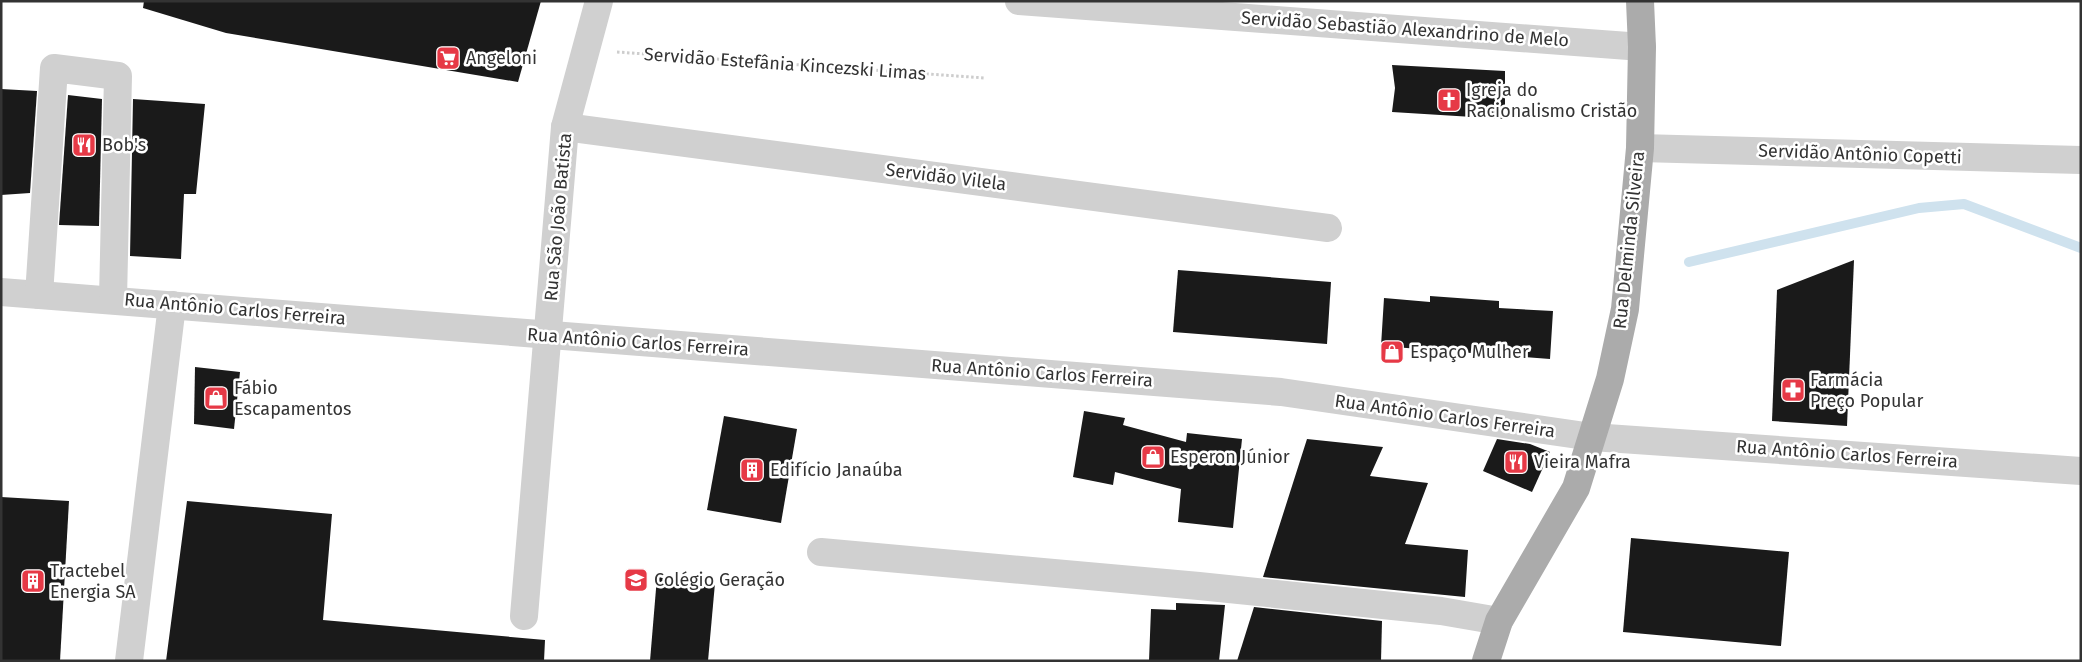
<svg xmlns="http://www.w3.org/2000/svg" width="2082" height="662" font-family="'Fira Sans',sans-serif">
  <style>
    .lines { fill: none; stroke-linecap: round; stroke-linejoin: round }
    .stream { stroke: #cfe2ee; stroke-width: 10 }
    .building { fill: #1a1a1a }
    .path { stroke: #cdcdcd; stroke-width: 3; stroke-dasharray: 2.5 2.5; stroke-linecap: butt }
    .minor { stroke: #d0d0d0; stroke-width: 28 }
    .major { stroke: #ababab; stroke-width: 28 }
    .labels { text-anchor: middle; stroke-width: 5; stroke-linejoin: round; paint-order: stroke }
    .street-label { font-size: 18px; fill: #333; stroke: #fff }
    .poi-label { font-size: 18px; fill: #333; stroke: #fff; text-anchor: start }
  </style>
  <rect width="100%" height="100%" fill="#fff"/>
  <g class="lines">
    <polyline class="stream" points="1689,262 1919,208 1964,204 2081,248"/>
  </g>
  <g class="building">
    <polygon points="144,1 541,1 518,82 226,33 143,8"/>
    <polygon points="1392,65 1505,71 1505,119 1392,112 1395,88"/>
    <polygon points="1,89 37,91 30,193 1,195"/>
    <polygon points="68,95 102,99 99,226 59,225"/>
    <polygon points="133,99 205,104 196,194 184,194 181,259 130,256"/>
    <polygon points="1854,260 1847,426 1772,421 1777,290"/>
    <polygon points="1178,270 1331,282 1327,344 1173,332"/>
    <polygon points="1430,296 1499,301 1499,308 1553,311 1550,359 1381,346 1384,298 1430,302"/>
    <polygon points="195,367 240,372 234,429 194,424"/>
    <polygon points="1084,411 1125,418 1123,425 1186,442 1187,433 1242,439 1233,528 1178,522 1181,489 1115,472 1113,485 1073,477"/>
    <polygon points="724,416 797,429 781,523 707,510"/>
    <polygon points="1307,439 1383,447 1370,476 1428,483 1405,544 1468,550 1465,597 1263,577"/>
    <polygon points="1497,439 1530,444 1550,452 1532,492 1483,471"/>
    <polygon points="1,497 69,501 60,661 1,661"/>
    <polygon points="187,501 332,514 323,620 545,640 544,661 166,661"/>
    <polygon points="1631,538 1789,552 1781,646 1623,632"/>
    <polygon points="657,577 715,583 708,661 650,661"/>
    <polygon points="1176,603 1225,605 1219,661 1149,661 1151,609 1176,610"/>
    <polygon points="1254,607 1382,621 1381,661 1237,661"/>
  </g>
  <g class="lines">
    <polyline class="path" points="617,52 985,78"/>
    <g class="minor">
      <polyline points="1019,1 1642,47"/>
      <polyline points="565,127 1328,228"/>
      <polyline points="1640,148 2081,160"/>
      <polyline points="1,292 1281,392 1592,437 2081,471"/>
      <polyline points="39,295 54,68 118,76 113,299"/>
      <polyline points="821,552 1199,586 1441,611 1499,621"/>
      <polyline points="524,616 565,127 599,1"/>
      <polyline points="129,661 172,305"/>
    </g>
    <polyline class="major" points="1486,661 1499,621 1576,488 1610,379 1625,309 1640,148 1642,47 1640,1"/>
  </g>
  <defs>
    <g id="supermarket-square" transform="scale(1.25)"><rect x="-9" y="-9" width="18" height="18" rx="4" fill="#e63946" stroke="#fff"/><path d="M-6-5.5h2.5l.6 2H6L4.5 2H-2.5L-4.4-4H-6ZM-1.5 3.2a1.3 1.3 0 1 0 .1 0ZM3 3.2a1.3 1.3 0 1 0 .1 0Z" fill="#fff"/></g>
    <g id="church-square" transform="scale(1.25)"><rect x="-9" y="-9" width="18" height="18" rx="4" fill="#e63946" stroke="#fff"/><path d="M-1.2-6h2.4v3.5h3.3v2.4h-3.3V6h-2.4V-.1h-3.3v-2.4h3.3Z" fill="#fff"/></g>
    <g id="restaurant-square" transform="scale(1.25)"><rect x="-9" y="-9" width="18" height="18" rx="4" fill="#e63946" stroke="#fff"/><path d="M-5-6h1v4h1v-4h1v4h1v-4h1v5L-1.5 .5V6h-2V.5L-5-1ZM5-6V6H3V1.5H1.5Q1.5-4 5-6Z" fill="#fff"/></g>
    <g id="shop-square" transform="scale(1.25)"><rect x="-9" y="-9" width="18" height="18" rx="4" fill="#e63946" stroke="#fff"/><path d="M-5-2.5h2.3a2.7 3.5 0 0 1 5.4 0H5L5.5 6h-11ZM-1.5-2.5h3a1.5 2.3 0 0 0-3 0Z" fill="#fff"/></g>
    <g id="pharmacy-square" transform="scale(1.25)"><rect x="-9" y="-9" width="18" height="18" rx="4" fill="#e63946" stroke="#fff"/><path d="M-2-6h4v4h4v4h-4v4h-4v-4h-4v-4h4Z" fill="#fff"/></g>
    <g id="building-square" transform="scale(1.25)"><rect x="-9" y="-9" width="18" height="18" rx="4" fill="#e63946" stroke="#fff"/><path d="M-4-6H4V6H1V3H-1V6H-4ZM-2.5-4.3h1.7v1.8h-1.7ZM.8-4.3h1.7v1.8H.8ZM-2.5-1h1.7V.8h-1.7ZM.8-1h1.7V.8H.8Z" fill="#fff"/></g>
    <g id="school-square" transform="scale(1.25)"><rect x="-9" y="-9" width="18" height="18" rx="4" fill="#e63946" stroke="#fff"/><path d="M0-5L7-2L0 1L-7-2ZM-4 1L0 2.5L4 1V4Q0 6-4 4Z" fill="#fff"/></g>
  </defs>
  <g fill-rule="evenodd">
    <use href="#supermarket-square" x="448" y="58"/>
    <use href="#church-square" x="1449" y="100"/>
    <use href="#restaurant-square" x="84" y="145"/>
    <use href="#shop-square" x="1392" y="352"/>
    <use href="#pharmacy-square" x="1793" y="390"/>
    <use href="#shop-square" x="216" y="398"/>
    <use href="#shop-square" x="1153" y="457"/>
    <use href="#restaurant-square" x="1516" y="462"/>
    <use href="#building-square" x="752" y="470"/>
    <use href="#school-square" x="636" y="580"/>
    <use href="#building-square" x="33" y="581"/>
  </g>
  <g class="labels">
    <g class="street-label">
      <text transform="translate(1405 29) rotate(4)" y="6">Servidão Sebastião Alexandrino de Melo</text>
      <text transform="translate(785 64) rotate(4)" y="6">Servidão Estefânia Kincezski Limas</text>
      <text transform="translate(1860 154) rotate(2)" y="6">Servidão Antônio Copetti</text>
      <text transform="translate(946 177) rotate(7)" y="6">Servidão Vilela</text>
      <text transform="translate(558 217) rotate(-85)" y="6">Rua São João Batista</text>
      <text transform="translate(1629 240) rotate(-84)" y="6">Rua Delminda Silveira</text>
      <text transform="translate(235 309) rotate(5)" y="6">Rua Antônio Carlos Ferreira</text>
      <text transform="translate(638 342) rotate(4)" y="6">Rua Antônio Carlos Ferreira</text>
      <text transform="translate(1042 373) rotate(4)" y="6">Rua Antônio Carlos Ferreira</text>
      <text transform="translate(1445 416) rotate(8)" y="6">Rua Antônio Carlos Ferreira</text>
      <text transform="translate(1847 454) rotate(4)" y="6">Rua Antônio Carlos Ferreira</text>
    </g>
    <g class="poi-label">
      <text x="466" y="64">Angeloni</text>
      <text x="1466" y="96">Igreja do<tspan x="1466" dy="21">Racionalismo Cristão</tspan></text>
      <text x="102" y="151">Bob's</text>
      <text x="1410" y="358">Espaço Mulher</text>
      <text x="1810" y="386">Farmácia<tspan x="1810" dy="21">Preço Popular</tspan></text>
      <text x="234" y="394">Fábio<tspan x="234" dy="21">Escapamentos</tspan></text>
      <text x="1170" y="463">Esperon Júnior</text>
      <text x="1534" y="468">Vieira Mafra</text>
      <text x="770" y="476">Edifício Janaúba</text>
      <text x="50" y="577">Tractebel<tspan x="50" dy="21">Energia SA</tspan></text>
      <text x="654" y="586">Colégio Geração</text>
    </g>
  </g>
  <rect width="2082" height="662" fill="none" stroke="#333333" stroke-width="5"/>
</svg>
